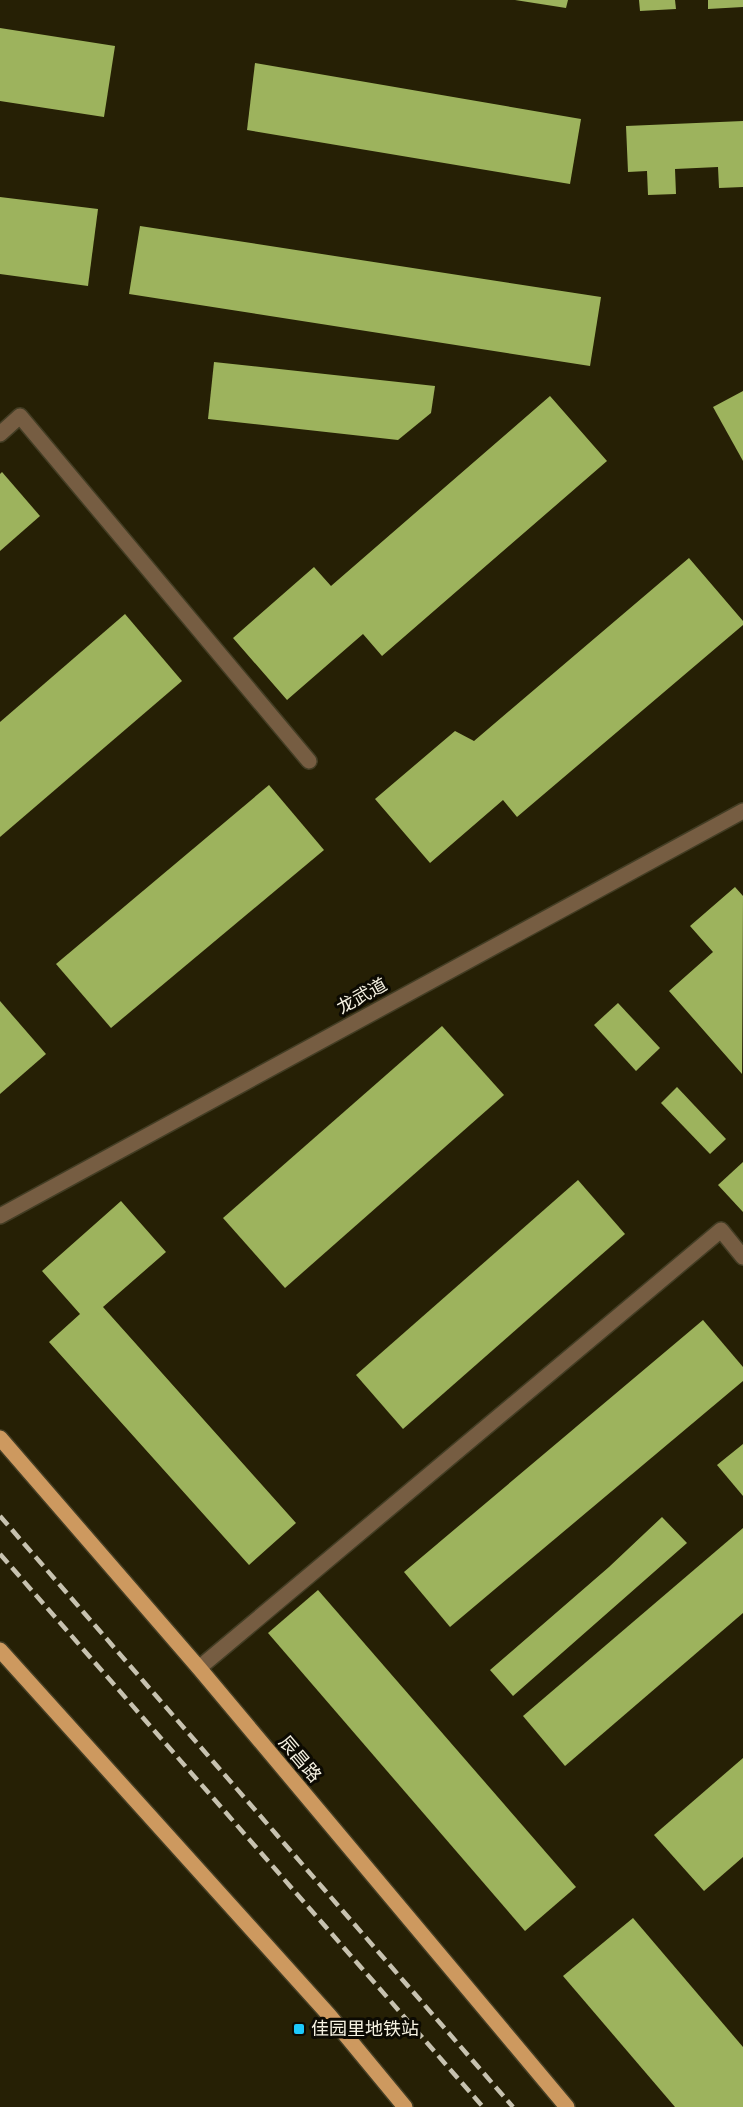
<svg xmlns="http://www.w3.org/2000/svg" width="743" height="2107" font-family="'Titillium Web','Noto Sans SC',sans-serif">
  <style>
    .building { fill: #9db35d }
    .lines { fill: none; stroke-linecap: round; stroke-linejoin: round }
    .minor-casing { stroke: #433d24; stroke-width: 18 }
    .major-casing { stroke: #433d24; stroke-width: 18 }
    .minor { stroke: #765d42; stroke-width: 15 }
    .major { stroke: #cd995f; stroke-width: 15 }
    .rail { stroke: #c7c2b0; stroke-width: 4.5; stroke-dasharray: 12 6; stroke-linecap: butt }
    .poi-dot { fill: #1dc9fc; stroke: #0c0a02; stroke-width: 2 }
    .labels { text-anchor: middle; stroke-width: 6; stroke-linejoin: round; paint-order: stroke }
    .street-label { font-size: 18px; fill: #f6f2e2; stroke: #0c0a02 }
    .poi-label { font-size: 18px; fill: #f6f2e2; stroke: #0c0a02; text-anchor: start }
  </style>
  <rect width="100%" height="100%" fill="#262005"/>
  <g class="building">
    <polygon points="515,0 568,0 566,8"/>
    <polygon points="639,0 675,0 676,9 640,11"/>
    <polygon points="708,0 743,0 743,7 708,9"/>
    <polygon points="0,28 115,46 104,117 0,101"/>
    <polygon points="255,63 581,119 570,184 247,130"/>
    <polygon points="743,121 743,187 719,188 718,167 675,169 676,194 648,195 647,171 628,172 626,126"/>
    <polygon points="0,197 98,209 88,286 0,274"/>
    <polygon points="140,226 601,297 590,366 129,294"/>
    <polygon points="214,362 435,386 431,413 398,440 208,419"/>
    <polygon points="743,391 743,461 713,407"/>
    <polygon points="550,396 607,461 382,656 363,634 287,700 233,638 314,567 331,586"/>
    <polygon points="2,472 40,516 0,551 0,474"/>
    <polygon points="689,558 743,621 743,625 517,817 503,800 430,863 375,799 455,731 474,741"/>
    <polygon points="125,614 182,681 0,837 0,722"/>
    <polygon points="269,785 324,850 111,1028 56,964"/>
    <polygon points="735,887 743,896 742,1074 669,991 713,952 690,926"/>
    <polygon points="0,1001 46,1054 0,1094"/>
    <polygon points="618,1003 660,1048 636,1071 594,1025"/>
    <polygon points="442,1026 504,1095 285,1288 223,1218"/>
    <polygon points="677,1087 726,1139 710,1154 661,1103"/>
    <polygon points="743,1162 743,1212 718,1185"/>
    <polygon points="578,1180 625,1234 403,1429 356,1375"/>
    <polygon points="121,1201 166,1252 103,1307 296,1523 249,1565 49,1342 80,1314 42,1271"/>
    <polygon points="703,1320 743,1367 743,1381 450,1627 404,1572"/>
    <polygon points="743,1444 743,1496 717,1465"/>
    <polygon points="662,1517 687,1543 513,1696 490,1670 609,1567"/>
    <polygon points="743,1528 743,1613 565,1766 523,1716"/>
    <polygon points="318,1590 576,1887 525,1931 268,1633"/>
    <polygon points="743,1758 743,1857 704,1891 654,1835"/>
    <polygon points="633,1918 743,2047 743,2107 675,2107 563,1976"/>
  </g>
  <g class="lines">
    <g class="minor-casing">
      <g id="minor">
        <polyline points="0,434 20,416 309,761"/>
        <polyline points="0,1216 743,811"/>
        <polyline points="199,1668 721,1230 743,1257"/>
      </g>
    </g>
    <g class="major-casing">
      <g id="major">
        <polyline points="0,1438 199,1668 567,2107"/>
        <polyline points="0,1650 329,2015 405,2107"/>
      </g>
    </g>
    <use href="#minor" class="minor"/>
    <use href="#major" class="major"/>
    <g class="rail">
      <polyline points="0,1516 513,2107"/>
      <polyline points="0,1554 483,2107"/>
    </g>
  </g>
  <rect class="poi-dot" x="293" y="2023" width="12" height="12" rx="3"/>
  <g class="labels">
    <g class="street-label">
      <text transform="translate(362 996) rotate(-29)" y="6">龙武道</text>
      <text transform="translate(300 1759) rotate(50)" y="6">辰昌路</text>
    </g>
    <g class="poi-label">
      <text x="311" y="2035">佳园里地铁站</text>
    </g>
  </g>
</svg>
